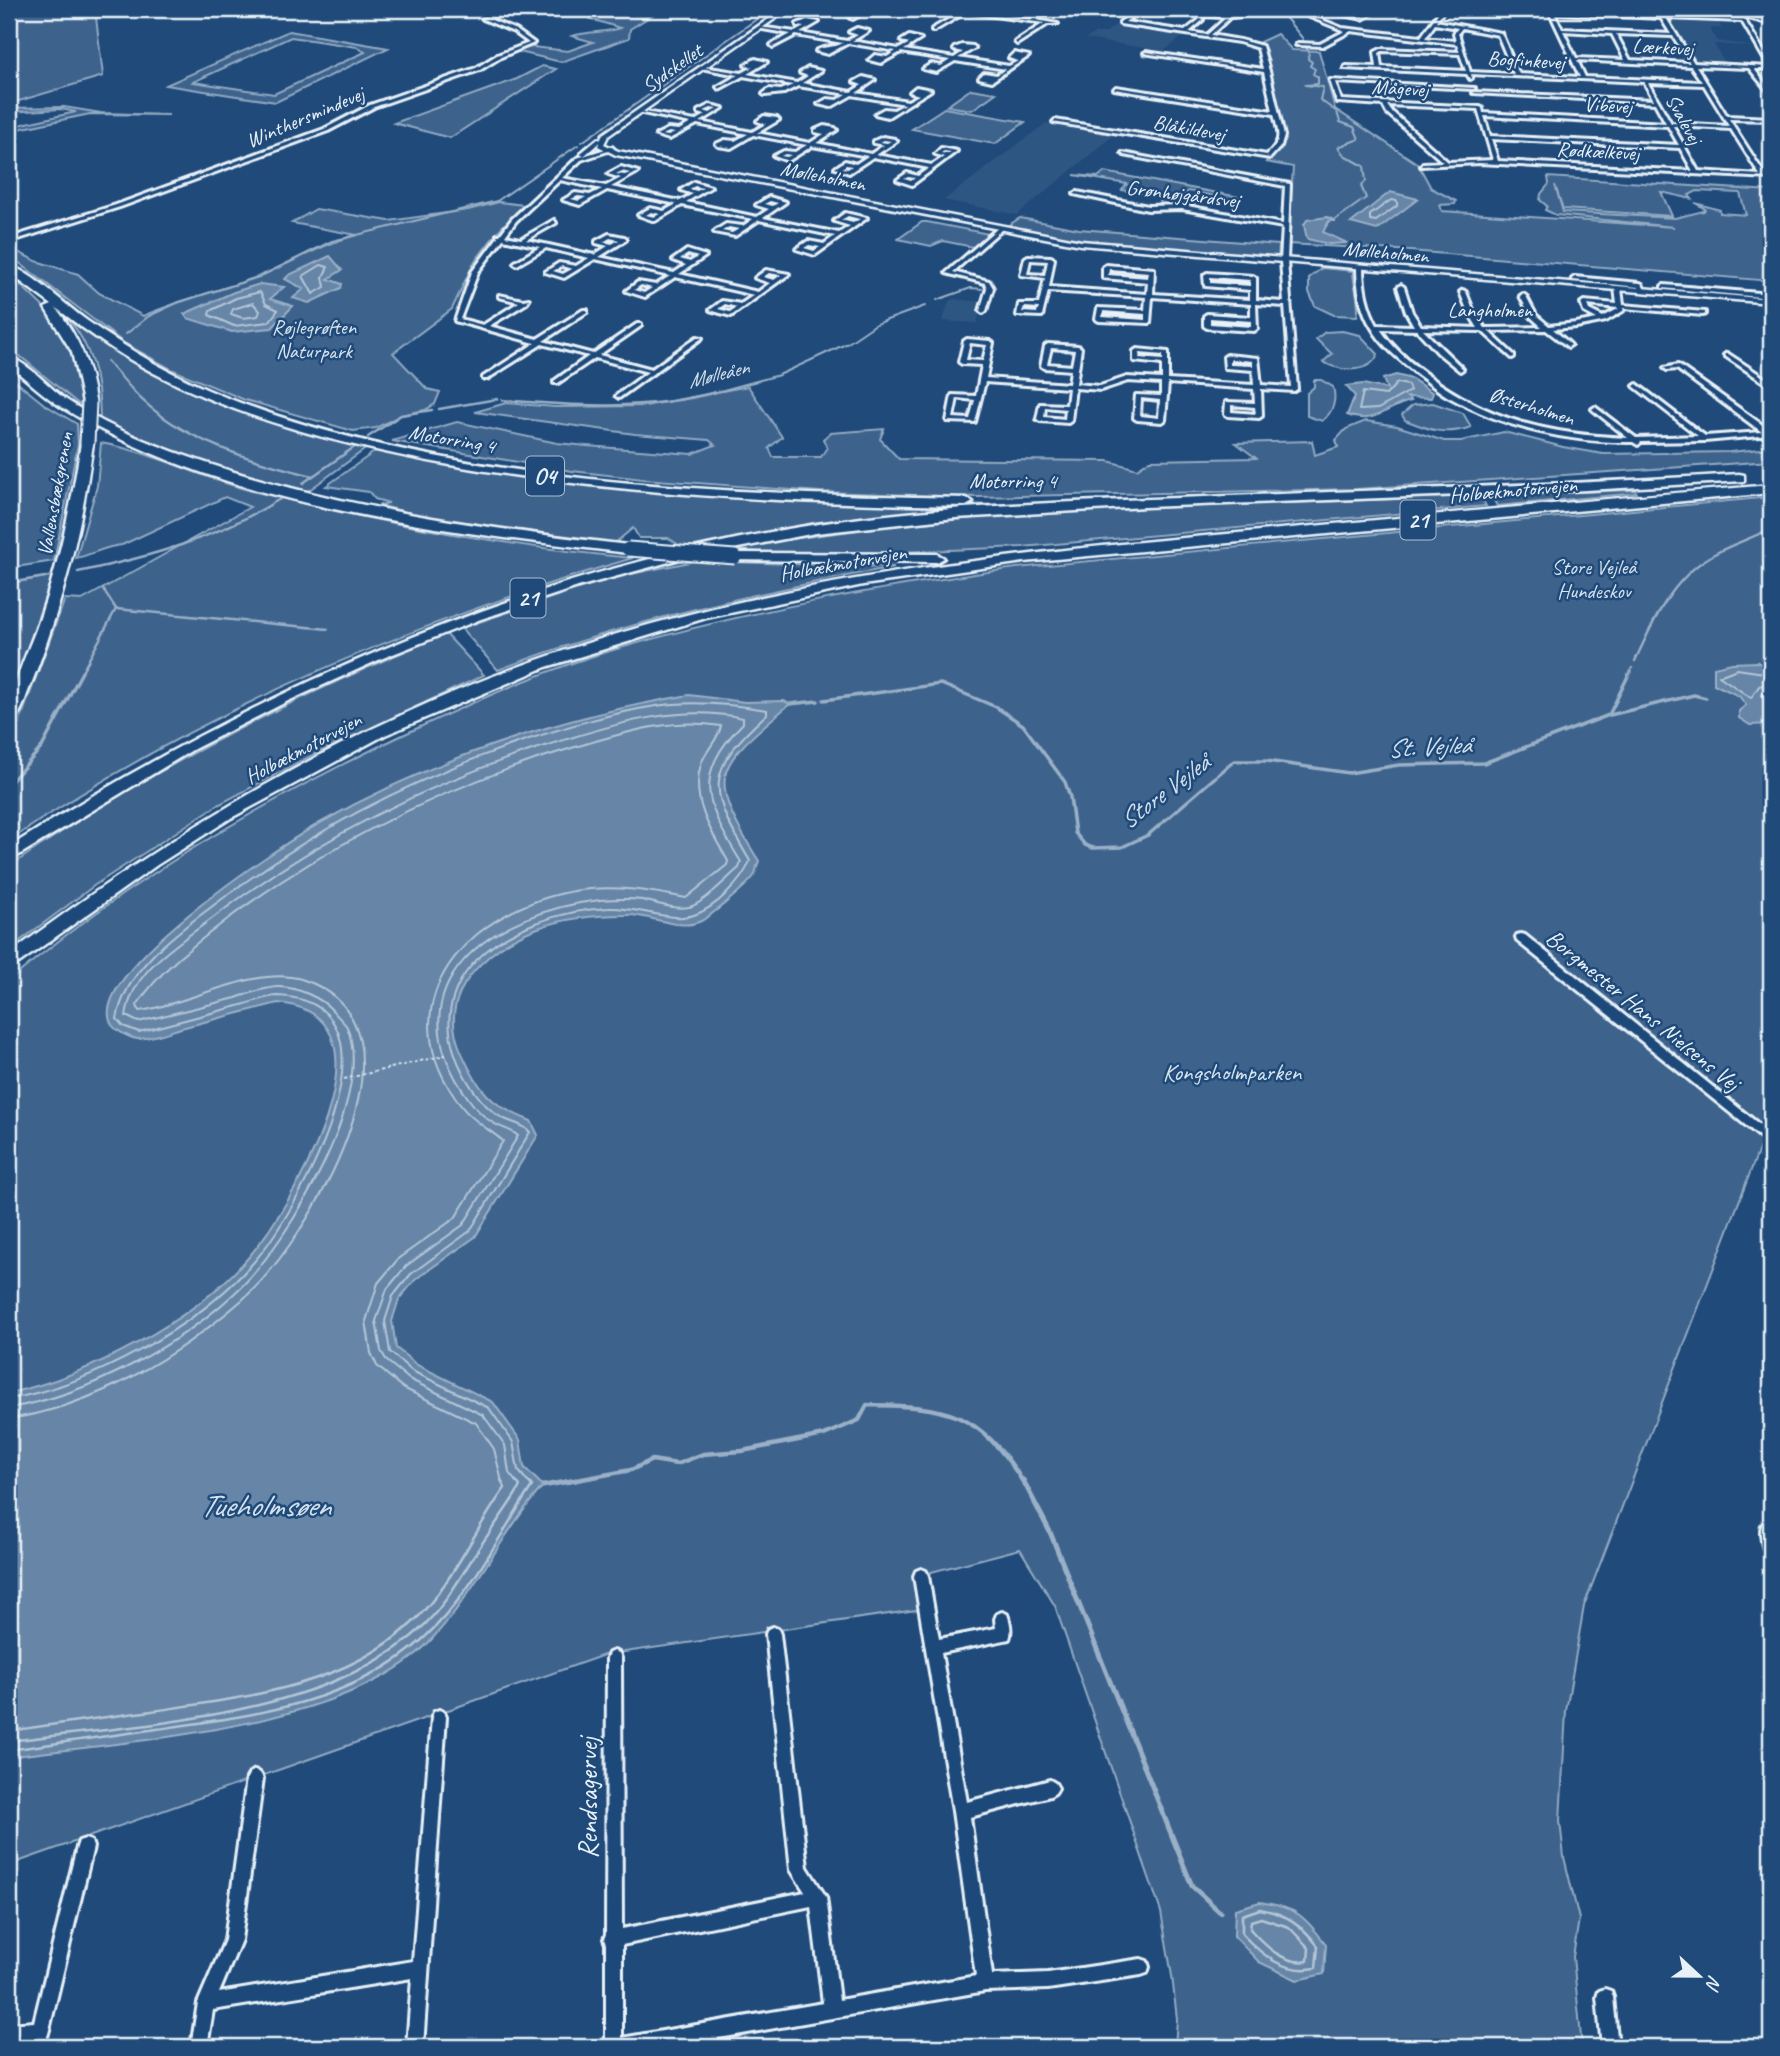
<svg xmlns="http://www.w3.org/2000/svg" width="1780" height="2056" font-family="Caveat,sans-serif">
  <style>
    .built { fill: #2e5683 }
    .green { fill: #3c628c; stroke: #92aac2; stroke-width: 2; fill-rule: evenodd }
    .water { fill: #6685a7; stroke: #9ab0c7; stroke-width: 2 }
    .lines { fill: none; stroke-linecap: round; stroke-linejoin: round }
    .shore-far1 { stroke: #b4c6d8; stroke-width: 2 }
    .shore { stroke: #b4c6d8; stroke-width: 2.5 }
    .stream-far4 { stroke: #9ab0c7; stroke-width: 2 }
    .stream-far3 { stroke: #9ab0c7; stroke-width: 2.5 }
    .stream-far2 { stroke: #9ab0c7; stroke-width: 3.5 }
    .stream-far1 { stroke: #9ab0c7; stroke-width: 4.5 }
    .stream { stroke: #9ab0c7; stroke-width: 5 }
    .ferry { stroke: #d4e1ec; stroke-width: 2; stroke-dasharray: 3.5 2.5; stroke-linecap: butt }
    .minor-casing { stroke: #e8f1f8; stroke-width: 6 }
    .tertiary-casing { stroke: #e8f1f8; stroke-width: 5 }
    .motorway-casing { stroke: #e8f1f8; stroke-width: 5 }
    .minor { fill: #1f4a7a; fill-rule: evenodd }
    .tertiary { fill: #1f4a7a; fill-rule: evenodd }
    .motorway { fill: #1f4a7a; fill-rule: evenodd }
    .motorway-bridge-casing { stroke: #e8f1f8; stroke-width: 17; stroke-linecap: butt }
    .motorway-bridge { stroke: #1f4a7a; stroke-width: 13 }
    .labels { text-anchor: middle; stroke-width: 5; stroke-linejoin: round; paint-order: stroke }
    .far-street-label { font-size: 21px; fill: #e8f1f8; stroke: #1f4a7a }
    .far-park-label { font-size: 21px; fill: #d7e3ed; stroke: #1f4a7a }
    .far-water-label { font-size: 21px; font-style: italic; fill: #d4e1ec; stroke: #1f4a7a }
    .shield { fill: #1f4a7a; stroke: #acbfd2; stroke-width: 2 }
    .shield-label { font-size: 23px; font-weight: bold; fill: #e8f1f8 }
    .street-label { font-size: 24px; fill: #e8f1f8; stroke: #1f4a7a }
    .park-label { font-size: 24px; fill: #d7e3ed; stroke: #1f4a7a }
    .water-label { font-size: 26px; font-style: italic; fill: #d4e1ec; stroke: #1f4a7a }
    .near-street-label { font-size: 28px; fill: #e8f1f8; stroke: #1f4a7a }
    .near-water-label { font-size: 32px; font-style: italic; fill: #d4e1ec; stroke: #1f4a7a }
  </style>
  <rect width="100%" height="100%" fill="#1f4a7a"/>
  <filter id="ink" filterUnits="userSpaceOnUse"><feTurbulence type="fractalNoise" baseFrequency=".0143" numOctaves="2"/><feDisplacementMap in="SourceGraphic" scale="14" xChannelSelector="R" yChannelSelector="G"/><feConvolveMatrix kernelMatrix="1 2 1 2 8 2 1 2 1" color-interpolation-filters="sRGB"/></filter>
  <g filter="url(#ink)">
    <g class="built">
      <polygon points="1668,19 1716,20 1722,28 1712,28 1711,31 1718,41 1757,47 1714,44 1726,65 1696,63"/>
      <polygon points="1118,23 1187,33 1164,51 1086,39 1095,33 1105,33"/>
      <polygon points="1046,123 1114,135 1017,215 944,200"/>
      <polygon points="954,299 982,302 977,323 943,321 949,301"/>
    </g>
    <g class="green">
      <polygon points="9,9 95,9 103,76 9,104"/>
      <path d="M625 9H662L630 29 629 38 561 62 515 51 532 47 568 51 593 42 572 36C590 31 605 33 620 28L591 19Z"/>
      <path d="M289 31 388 48 276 102 166 85ZM291 37 357 47 365 52 274 94 193 82Z"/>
      <path d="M1277 34 1292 50 1319 51 1335 109 1418 164 1431 188 1456 201 1455 204 1440 205 1442 211 1674 227 1556 215 1545 210 1547 206 1540 200 1541 194 1549 184 1548 177 1771 191V281L1398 250 1288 244 1293 167 1266 162 1286 140 1266 50 1260 42ZM1555 185 1563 209 1672 216 1661 192 1692 199 1689 195 1697 191 1740 193 1746 215 1720 213V210L1695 203 1705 209 1704 211 1675 218 1563 212Z"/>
      <polygon points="542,66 556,69 450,138 394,123 517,79"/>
      <polygon points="971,89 996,93 972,110 947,106"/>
      <polygon points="64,107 101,113 169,115 90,114 9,131 9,127 76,112 61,109 9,112 9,108"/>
      <polygon points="944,108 1025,122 995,144 912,129"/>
      <polygon points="1104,172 1239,197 1237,200 1188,191 1173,205 1155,206 1164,198 1122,190 1127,184 1074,175 1098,177"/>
      <path d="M499 202 524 205 499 230 473 264 452 309 393 353 427 389 440 392 435 404 425 410 401 415 376 428 353 431 245 400 171 369 124 343 9 255 12 249 36 261 78 274 99 293 143 316C180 300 219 291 257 277 291 264 321 244 357 235L292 223 316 209 389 221 468 210Z"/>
      <polygon points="1020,218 1079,229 1279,245 1278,259 1075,242 1004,228"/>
      <polygon points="922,222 927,222 989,234 973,247 943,241 931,246 898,239"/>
      <path d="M1322 268 1353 271C1353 285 1361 304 1357 316L1334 315 1315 306 1309 292V278Z"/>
      <polygon points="9,274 55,318 79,362 81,406 9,347"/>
      <path d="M69 320 117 354 196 393 368 447 308 491C237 473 167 452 100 420 100 383 93 348 69 320Z"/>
      <path d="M1342 331 1360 335 1378 354C1370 374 1340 372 1323 362L1332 354 1316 339 1325 332Z"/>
      <polygon points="9,376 44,404 77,424 78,444 54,561 9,568"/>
      <path d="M1314 380H1321L1333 387C1337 401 1333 412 1322 421L1307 416V393L1314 387Z"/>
      <polygon points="748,386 782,437 769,448 773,457 821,457 827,448 823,439 830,433 884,429 880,439 899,459 1108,461 1137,469 1150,460 1256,458 1236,443 1312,441 1315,455 1338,447 1336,440 1346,429 1366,421 1397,426 1444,441 1461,441 1504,432 1563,447 1603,454 1730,452 1771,448 1771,461 1357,489 977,497 820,492 643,479 572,471 392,441 457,422 557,443 587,446 692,454 715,445 709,440 635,434 475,412 506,403 555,407 645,406"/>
      <path d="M1433 403 1463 413 1471 427C1445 436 1430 430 1405 420L1402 415 1413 405Z"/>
      <path d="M101 443C153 452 201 478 252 491 377 523 504 546 633 558 413 622 198 711 9 841V751L65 599 82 600 250 507 225 497 122 545C105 546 92 555 76 558L97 486Z"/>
      <path d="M377 450C586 495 799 503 1012 505L818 522 684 548 668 538H639L633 528 615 543 524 532 417 515 379 505 389 503 375 499 369 492 326 486Z"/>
      <polygon points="1635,490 1637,493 1497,506 1491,495"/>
      <polygon points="1480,496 1486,506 1022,547 827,555 732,550 739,546 889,526 1038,512"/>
      <path d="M1771 497V1118L1584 1606 1566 1711 1560 1821 1564 1857 1579 1919 1573 1957 1582 2047H1175L1177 2019 1172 1976 1161 1912 1055 1606 1020 1549 931 1572 923 1609 604 1655 9 1865V981C133 876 277 793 424 725 487 696 552 667 620 648 750 610 882 587 1016 568Z"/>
      <path d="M695 561 894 567C759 592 626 621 498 670L461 628 611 578Z"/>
      <polygon points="52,576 9,702 9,583"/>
      <path d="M446 634 484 675 311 756 216 806 95 885 9 949V867C145 772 292 697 446 634Z"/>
    </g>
    <g class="water">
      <polygon points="1390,192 1418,199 1377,230 1351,223"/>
      <polygon points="1327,217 1336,221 1329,221 1323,232 1347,243 1329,244 1307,239 1304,225 1307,220"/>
      <polygon points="330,256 342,270 328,279 342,284 341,288 309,303 293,298 304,289 285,279 289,275"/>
      <polygon points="260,284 284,287 270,299 293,306 272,328 232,332 187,318 184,314 234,292"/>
      <path d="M1396 375 1412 379 1433 393 1431 398 1407 397 1411 401C1387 406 1374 426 1347 415L1355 396 1346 386 1363 384 1387 389 1383 379Z"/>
      <polygon points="1757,662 1771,669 1771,687 1762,695 1771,707 1771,724 1750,725 1739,718 1739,711 1746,705 1739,696 1714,684 1714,667 1732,663"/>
      <path d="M689 695 745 702 784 701 790 704C715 767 704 774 759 861 757 865 756 872 754 876 748 885 711 916 701 921 680 932 650 914 627 915 598 915 565 918 538 928 501 941 452 978 454 1022 454 1038 462 1054 469 1068 484 1098 500 1109 531 1121L538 1135 475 1237 416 1279 399 1299 392 1321 396 1348 417 1365 493 1402 520 1440 524 1467 543 1486C501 1534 475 1593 431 1640 349 1729 125 1741 9 1757V1393C88 1376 193 1321 247 1259 290 1210 406 1015 278 1003 246 1011 213 1020 181 1028 168 1032 153 1038 139 1039 132 1039 116 1031 112 1025 81 976 282 844 320 823 435 758 560 717 689 695Z"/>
      <path d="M1260 1902C1297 1908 1302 1914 1326 1944L1324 1974 1297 1980 1259 1962 1234 1936 1235 1909Z"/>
    </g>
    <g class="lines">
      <g class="shore-far1">
        <polygon points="1391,200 1397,201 1397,206 1376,221 1370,220 1370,215"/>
        <polygon points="321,265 328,267 323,277 325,287 313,294 303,276"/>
        <polygon points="260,292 266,304 278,310 269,322 234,326 209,315 210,311 236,298"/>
        <polygon points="253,303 260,311 258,316 243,318 231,314 233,309"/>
        <polygon points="1397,383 1408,385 1410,391 1378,409 1359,410 1363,392 1386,395"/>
        <polyline points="1771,674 1737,669 1719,676 1751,698 1759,686 1771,683"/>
        <path d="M9 1399C93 1384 195 1328 252 1264 297 1214 416 1002 278 996 267 996 253 1002 242 1005 208 1014 173 1023 139 1032L123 1026 117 1019C125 971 172 936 210 908 309 832 404 782 523 741 566 727 611 713 656 706 693 700 731 704 767 710V714C703 772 708 790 750 861 742 882 715 908 694 915 672 923 635 906 609 908 511 912 401 981 472 1088 480 1100 490 1111 502 1118 512 1123 522 1123 530 1132L470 1231 411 1274 393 1296 385 1321 390 1352 412 1371 489 1408 513 1442 518 1470 528 1482"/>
        <path d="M9 1408C89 1395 183 1344 241 1287 289 1240 376 1096 347 1027 344 1022 337 1016 333 1011 322 998 295 986 277 987 263 988 248 994 236 998 203 1006 171 1014 138 1022L126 1016C132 970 177 945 210 920 318 837 436 778 567 739 625 721 683 705 743 718V723C691 776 706 805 741 862L739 868C728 877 702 905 689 907 674 910 657 903 642 900 628 898 613 899 600 900 492 912 387 985 468 1098 475 1108 484 1118 495 1124 503 1129 511 1129 518 1136L463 1225 406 1266 387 1289 376 1321 381 1351 387 1361 409 1379 483 1415 505 1445 509 1473 516 1482"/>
        <path d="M9 1419C95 1406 177 1357 242 1300 307 1244 438 1025 304 980 257 964 188 1005 139 1011L137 1005C160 970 193 946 225 921 331 841 448 785 575 747 623 733 671 717 721 726 719 739 705 751 701 764 690 799 711 832 728 861L727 865 686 898C651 891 616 885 580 890 469 907 380 1002 462 1107 474 1122 489 1129 503 1141L455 1218 399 1258 378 1283 366 1321 371 1353 377 1366 403 1388 476 1423 494 1449 502 1482"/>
      </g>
      <g class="shore">
        <path d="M9 1731C57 1724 104 1717 152 1711 241 1698 342 1688 411 1624 451 1587 473 1532 505 1488L501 1480"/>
        <path d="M9 1741C134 1725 322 1718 419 1630 445 1607 462 1574 481 1545 493 1527 506 1510 517 1492L520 1486 515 1480"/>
        <path d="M9 1750C58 1743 107 1736 157 1729 249 1716 352 1704 424 1638 469 1597 499 1536 532 1486L527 1480"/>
        <path d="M1260 1909C1287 1914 1301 1924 1318 1946L1316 1968C1284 1974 1263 1956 1242 1934V1915Z"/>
        <path d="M1261 1918 1289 1927 1309 1948 1308 1961C1284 1965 1265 1946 1250 1929L1251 1921Z"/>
      </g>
      <g class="stream-far4">
        <polyline points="1280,11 1303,39 1302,43 1309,51 1308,59 1312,62 1310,66 1315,69 1313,74 1318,77 1318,84 1305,85 1323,87 1320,100 1337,112 1340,122 1354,127 1359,139 1338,147 1344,155 1364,166 1366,181 1361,186 1366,198 1335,220"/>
        <polyline points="582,142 771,9"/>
        <polyline points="937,300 971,288 982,289"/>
        <polyline points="126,334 149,316 179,302 259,277 332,241 497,201 578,145"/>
        <polyline points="107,361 136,394"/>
        <polyline points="709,394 779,375 848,343 876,324 925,306"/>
      </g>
      <g class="stream-far3">
        <path d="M134 392C181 441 249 460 313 476"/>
        <path d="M502 400C572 406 647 411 716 392"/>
        <polyline points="439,409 497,399"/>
        <polyline points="368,437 401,415 432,410"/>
        <polyline points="303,483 356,446"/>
        <path d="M78 572C150 557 217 538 280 499"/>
        <polyline points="9,583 45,577"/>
        <polyline points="103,589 116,609 328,629"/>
        <path d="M1635 661C1653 621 1672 579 1711 556 1730 544 1752 539 1771 528"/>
        <polyline points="81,674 116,609"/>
        <polyline points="1629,674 1632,668"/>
      </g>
      <g class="stream-far2">
        <polyline points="824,700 941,684 996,707 1023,725 1065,782 1070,797 1075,833 1085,845 1093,848 1122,847 1148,835 1234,761 1267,761 1349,773 1399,765 1484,763 1609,715 1630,672"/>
        <polyline points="790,704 818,701"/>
        <polyline points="1610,715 1694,695 1706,698"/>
        <polyline points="9,784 42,747 82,672"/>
      </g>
      <path class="stream-far1" d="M566 1482 631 1470 652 1460 677 1464 703 1454 742 1451 824 1435 859 1420 867 1405C946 1406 979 1411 1023 1482"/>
      <g class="stream">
        <polyline points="1023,1480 1050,1532 1192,1886 1220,1912"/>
        <polyline points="543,1486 576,1480"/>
      </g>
      <polyline class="ferry" points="344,1079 446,1055"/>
      <g class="minor-casing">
        <g id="minor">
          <polygon points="509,9 514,9 489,19 516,30 534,43 501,57 480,70 374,107 328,131 120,207 9,242 9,238 116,205 324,129 370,105 476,68 497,55 529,43 514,32 483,19"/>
          <polygon points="865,9 870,9 853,19 850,18"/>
          <polygon points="949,9 958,9 1031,19 1047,9 1051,9 1036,20 1058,24 1048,24 1017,44 1015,42 1044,23 966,12 934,31 932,31 932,29 961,12"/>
          <path d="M1139 9 1140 11 1125 22 1185 31 1199 20V9H1203V20L1189 32 1207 35 1227 17 1228 19 1211 35 1240 40 1262 46 1269 71 1284 136 1281 146 1270 158 1053 122 1055 120 1267 155C1283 139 1279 135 1274 114L1114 89 1116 87 1273 111 1264 72 1144 53 1146 52 1263 69 1258 48 1239 42 1120 24V22Z"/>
          <path d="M1290 9H1295L1342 28 1421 37 1441 9H1445L1436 21 1501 33 1519 74 1580 77 1550 13 1492 10 1490 9 1549 10 1548 9H1552L1553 10 1660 15 1656 9H1660L1664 15 1744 19 1771 63V69H1754L1771 91V95L1749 68 1696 66 1727 116 1771 118V120L1729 119 1765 175 1771 176V178L1479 163 1421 166 1423 163 1443 162 1387 113 1383 105 1337 102 1330 80 1475 88 1473 89 1335 82 1341 100 1480 107 1482 108 1483 113 1666 123 1655 103 1473 93 1475 92 1654 100 1644 82 1471 74 1472 78 1470 79 1467 74 1344 68 1346 66 1377 67 1375 52 1381 49 1460 52 1457 44 1351 31 1323 46 1296 45 1298 43 1320 44 1345 31ZM1554 13 1661 18 1671 34 1562 29ZM1666 18 1742 21 1769 67 1694 63ZM1435 24 1458 28 1454 33 1456 41 1425 38ZM1462 28 1498 35 1514 74 1470 72 1458 33ZM1563 31 1612 34 1625 60 1576 58ZM1616 34 1673 36 1690 63 1630 60ZM1382 51 1460 54 1466 71 1381 67 1379 53ZM1577 60 1691 66 1702 82 1585 77ZM1648 83 1704 85 1729 126 1671 123ZM1387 105 1478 109 1493 160 1448 162 1391 111ZM1484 116 1668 126 1679 145 1490 136ZM1673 126 1731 129 1760 175 1698 171ZM1491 139 1680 148 1693 171 1498 161Z"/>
          <polygon points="1317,9 1324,9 1362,17 1368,13 1371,14 1363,19"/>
          <polygon points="1716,9 1722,9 1771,22 1771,24"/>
          <path d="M807 20 819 22 800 33 847 41 858 35 849 32 857 28 869 31 852 41 899 49 910 43 901 41 909 36 921 39 904 50 954 58 963 52 954 50V48L962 45 973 46 975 48 958 58 1009 66 1018 61 1009 58 1014 53 1029 56 992 81 979 78 984 73 997 75 1006 69 955 61 936 72 923 69 931 64 941 66 950 60 901 52 881 63 869 60 875 55 887 57 896 51 848 43 828 54 816 51C825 45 833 49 843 43L796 35 773 47 771 45 791 34 757 28 759 27 795 32 804 27 797 26V24Z"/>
          <polygon points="755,59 767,62 747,74 797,83 808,76 800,73 808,68 821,71 802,83 851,92 862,85 854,82 863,77 875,80 856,93 908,101 919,95 910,92 916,87 931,90 888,117 875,114 884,109 894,110 905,104 852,95 831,107 818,104 827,99 837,100 847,94 798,86 784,93 765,95 763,94 769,89 781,90 793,85 743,76 719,89 717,87 738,75 701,68 703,67 742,73 753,67 745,65"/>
          <path d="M710 105 723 108 700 122 752 132 766 124 757 121 764 116 777 118 779 120 757 133 810 143 824 134 815 132V130L824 126 835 128 837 130 816 143 871 154 884 145 874 143V141L883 137 895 139 897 141 876 155 932 165 944 157 935 154 941 148 957 151 912 185 897 180 907 173 918 176 929 168 873 157 849 173 835 168 845 161 856 164 868 156 812 146 788 161 774 156 784 151 795 152 807 145 753 135 731 148 718 146 716 144 725 140 735 141 748 134 697 124 669 139 656 135 668 129 679 130 691 123 638 112 640 111 695 121 706 115 698 113V111ZM711 108 717 109 710 113 704 111ZM669 132 675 133 668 136 662 135ZM884 140 891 141 887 143 880 142ZM944 151 951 152 947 154 941 153ZM785 154 791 155 787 157 781 156ZM846 165 852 166 848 169 842 168ZM908 177 915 178 911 181 904 179Z"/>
          <polygon points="598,139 602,140 585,155 581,155 581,153"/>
          <path d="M612 147 614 149 581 160 562 178 606 186 621 178 608 174 621 167 638 172 611 187 680 201 693 194 681 190 694 182 711 187 686 202 757 217 769 209 756 205 769 197 786 202 763 218 839 233 850 226 834 221 845 213 867 218 815 255 796 249 808 241 824 244 835 236 759 220 735 236 714 232 715 231 726 224 743 226 753 219 682 205 655 221 638 215 650 208 664 211 677 204 607 190 580 205 563 200 575 193 590 195 602 189 560 180 516 221 505 236 521 239 554 220 556 223 526 240 594 255 608 246 596 243V241L609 234 624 237 626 238V240L599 257 674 273 686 265 673 260 687 250 706 256 679 274 758 292 770 283 755 278 766 270 789 274 731 316 710 310 722 301 741 304 754 295 675 277 645 297 626 291 638 282 656 285 670 276 595 259 564 278 545 272 559 263 576 266 589 258 546 248 517 265 514 263 515 262 540 247 503 239 478 272 460 319 483 325 519 302 499 297V295L523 300 529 299 527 303 489 326 537 339 583 310H587V312L543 341 593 354 637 324H641V326L599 355 652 369 697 337 702 338 619 398 616 396 617 395 648 372 595 358 558 383H554V381L589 356 542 344 487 379H483V377L535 343 455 321 472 272 498 237 497 235H500L512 219 577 158ZM622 171 630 173 625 175 616 174ZM695 186 703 188 697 191 689 189ZM578 196 586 197 579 201 571 199ZM770 201 778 203 773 206 764 204ZM651 212 660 214 654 217 646 215ZM848 216 860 219 853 223 841 220ZM729 227 739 229 732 233 722 231ZM610 238 619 240 612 244 603 242ZM809 245 820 247 814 251 804 248ZM688 254 698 257 690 262 680 259ZM562 266 572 269 563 274 553 271ZM769 273 781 275 774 280 763 277ZM641 285 652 288 644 293 634 290ZM725 304 737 307 730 312 718 309Z"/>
          <path d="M1122 153 1290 184 1287 261 1297 389 1294 391 1261 389 1262 416 1259 418 1228 416 1225 414 1226 402 1255 403 1254 389 1168 383 1165 420 1162 422 1137 420 1134 418 1136 395 1161 396V383L1128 381 1101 390 1075 388 1071 421 1068 423 1040 421 1037 419 1040 404 1067 405 1069 388 985 382 975 422 947 421 952 395 976 396 982 365 962 364 959 362 964 341 967 339 990 341 993 343 986 378 1069 384 1071 370 1044 368 1041 366 1045 346 1048 344 1078 346 1081 348 1076 384 1100 386 1127 377 1162 379V364L1134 361V351L1137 349 1168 352V380L1254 385 1253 370 1225 368 1224 357 1227 355 1258 358 1261 385 1291 387 1285 306 1256 304 1257 329 1254 331 1207 328 1204 326V316L1207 314 1251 317V304L1152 297 1150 323 1099 321 1096 319 1098 308 1145 310 1146 297 1048 291 1042 316 1017 315 1019 304H1039L1045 278 1021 275 1025 258 1028 256 1051 257 1054 259 1049 287 1147 294 1148 282 1103 278V267L1106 265 1154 269 1153 294 1250 300V290L1205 286 1204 275 1207 273 1253 276 1256 278V300L1284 302 1281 261 1283 227 1182 209 1148 210 1074 194 1077 192 1148 206 1182 205 1283 224 1285 186 1124 155ZM1030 260 1048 261 1045 275 1027 274ZM1109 269 1149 272 1148 278 1108 275ZM1210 277 1250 280V286L1210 283ZM1024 307 1039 308 1037 313 1022 312ZM1103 311 1145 314V320L1102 317ZM1210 318 1251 321V327L1210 324ZM970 343 987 345 983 361 966 360ZM1051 348 1075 350 1072 366 1047 364ZM1140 353 1163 355V360L1139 358ZM1230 359 1253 361V366L1230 365ZM957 398 975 400 970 419 953 418ZM1141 398 1160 400 1159 418 1140 416ZM1231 405 1255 407 1256 414 1231 412ZM1045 407 1066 409 1065 419 1044 417Z"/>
          <polygon points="999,227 1002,229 1001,230 953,272 989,281 993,288 986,311 983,313 980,311 987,288 985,283 946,273"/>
          <path d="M1360 265 1363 267C1363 288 1367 307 1377 325L1414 326 1406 312 1398 287 1401 285 1404 287 1412 312 1421 326 1478 328 1468 312 1460 292 1463 290 1466 292 1474 312 1485 328 1542 327 1531 317 1520 296 1523 294 1526 296 1536 315 1549 326 1576 323 1597 319 1584 312 1581 303 1584 301 1617 304 1615 288 1618 286 1621 288 1623 305 1705 312V314L1703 315 1624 308 1623 311 1606 321 1576 327 1553 329 1570 344 1571 345 1568 347 1546 330 1488 331 1514 355V357L1512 358 1482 331 1423 330 1462 368 1463 369 1460 371 1438 353 1417 330 1380 329C1392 347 1408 361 1426 374 1489 421 1550 435 1628 438L1593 410 1592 409 1595 407 1636 438 1698 436 1635 387 1634 386 1637 384 1705 436 1762 432 1677 369 1667 370 1664 368 1678 365 1771 431V435L1705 441 1641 442 1638 445 1633 442C1569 443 1503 428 1447 396 1437 390 1427 381 1417 374 1401 361 1382 346 1372 328 1361 311 1357 288 1357 267ZM1587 305 1618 308V309L1603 317 1589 310Z"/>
          <polygon points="1575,277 1640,283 1642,284 1645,290 1640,291 1638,287 1573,280 1572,279"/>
          <polygon points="1664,285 1771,294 1771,298 1662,288 1662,286"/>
          <polygon points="1727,353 1771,382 1771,387 1725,356 1724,355"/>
          <polygon points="1521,934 1525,935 1771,1134 1771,1161 1764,1160 1762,1157 1767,1145 1769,1144 1517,941 1516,938 1517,935"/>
          <path d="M1767 1523 1771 1524V1558L1766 1556C1763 1547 1759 1534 1762 1525Z"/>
          <path d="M921 1569 926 1571 928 1576 939 1639 996 1628 995 1619 997 1614 1002 1612 1007 1614C1010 1622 1012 1631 1009 1639L941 1653 967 1802 1050 1780 1055 1783 1058 1788 1055 1793 1050 1796 970 1817 992 1975 1048 1973 1141 1959 1147 1961 1149 1967 1147 1973 1141 1975 1048 1989 985 1991 668 2047H606V1944L604 1939 606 1934 607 1658 609 1653 614 1651 619 1653 621 1658 622 1929 805 1892 791 1870 766 1634 768 1629 773 1627 778 1629 780 1634 807 1867 826 1897 839 2000 976 1976 953 1811 914 1576 916 1571ZM811 1906 823 2003 622 2038V1945Z"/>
          <polygon points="439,1710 444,1712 446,1717 423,2047 407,2047 412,1978 213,2010 207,2047 191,2047 198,2003 225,1940 247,1778 250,1773 255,1770 260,1773 263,1778 241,1940 219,1993 413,1961 432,1717 434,1712"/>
          <polygon points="85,1839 91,1841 93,1847 49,2030 44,2047 28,2047 29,2039 9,2040 9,2024 34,2022 77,1847 79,1841"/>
          <polygon points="1605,1989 1611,1991 1613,1997 1618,2047 1602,2047 1597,1997 1599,1991"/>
        </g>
      </g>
      <g class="tertiary-casing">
        <g id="tertiary">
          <polygon points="783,9 789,9 608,136 604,144 618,151 1081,241 1771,299 1771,303 1081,245 616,155 598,146 603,134"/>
          <polygon points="1127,9 1228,14 1298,9 1228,18"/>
        </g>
      </g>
      <g class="motorway-casing">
        <g id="motorway">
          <path d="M9 265C34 274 64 304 86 320 130 351 175 377 225 397 448 485 728 494 966 498L973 502 966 506C793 503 620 495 450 465 348 446 244 421 152 372 118 354 86 331 56 308 78 336 91 366 95 402L89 406 83 402 72 352 45 308 52 305 9 273Z"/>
          <path d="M9 357C30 364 49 388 68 401 90 416 119 430 143 440 298 502 463 526 628 545L635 549 628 553C442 531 226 508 63 408 44 396 26 379 9 365Z"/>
          <path d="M87 439 93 443C82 527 62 608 30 687 25 697 21 719 9 722 9 685 30 650 41 615 60 559 72 502 81 443Z"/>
          <path d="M1739 474 1744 475V481L1569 491 1145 507 955 518 816 533 680 559 581 586 481 619 383 658 288 701 194 749 9 861V847C249 695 500 581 782 530 912 506 1047 503 1178 498 1365 490 1552 486 1739 474Z"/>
          <path d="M1771 485V493L1024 562 863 585 706 618 546 667 385 735 231 818 157 865 9 970V954C171 833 345 728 537 660 770 577 1015 553 1260 531 1430 515 1601 499 1771 485Z"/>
          <polygon points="735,553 937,554 944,558 937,562 730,560 728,557"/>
        </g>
      </g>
      <use href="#minor" class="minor"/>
      <use href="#tertiary" class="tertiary"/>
      <use href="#motorway" class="motorway"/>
      <g class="motorway-bridge-casing">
        <g id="motorway-bridge">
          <polyline points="87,443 89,402"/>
          <polyline points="628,549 735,557"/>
        </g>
      </g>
      <use href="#motorway-bridge" class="motorway-bridge"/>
    </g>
  </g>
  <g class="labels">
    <g class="far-street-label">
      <text transform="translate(1663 47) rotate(3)" y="7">Lærkevej</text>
      <text transform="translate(1526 60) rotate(3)" y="7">Bogfinkevej</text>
      <text transform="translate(672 68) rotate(-35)" y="7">Sydskellet</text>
      <text transform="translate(1400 88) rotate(3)" y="7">Mågevej</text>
      <text transform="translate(1608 105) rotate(3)" y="7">Vibevej</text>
      <text transform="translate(305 117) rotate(-23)" y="7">Winthersmindevej</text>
      <text transform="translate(1684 119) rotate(61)" y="7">Svalevej</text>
      <text transform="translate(1189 128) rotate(10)" y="7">Blåkildevej</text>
      <text transform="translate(1598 151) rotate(3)" y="7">Rødkælkevej</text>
      <text transform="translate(823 176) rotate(11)" y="7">Mølleholmen</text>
      <text transform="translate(1183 194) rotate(7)" y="7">Grønhøjgårdsvej</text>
      <text transform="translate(1386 252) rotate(5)" y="7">Mølleholmen</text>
      <text x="1490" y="317">Langholmen</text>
      <text transform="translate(1532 406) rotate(17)" y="7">Østerholmen</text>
      <text transform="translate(452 439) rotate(10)" y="7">Motorring 4</text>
      <text x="1013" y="488">Motorring 4</text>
      <text transform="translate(1513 490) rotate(-5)" y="7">Holbækmotorvejen</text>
      <text transform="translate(55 494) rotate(-80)" y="7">Vallensbækgrenen</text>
      <text transform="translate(843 563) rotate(-10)" y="7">Holbækmotorvejen</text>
      <text transform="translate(303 748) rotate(-28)" y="7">Holbækmotorvejen</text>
    </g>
    <g class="far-park-label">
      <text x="314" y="334">Røjlegrøften<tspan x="314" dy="24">Naturpark</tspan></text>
      <text x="1594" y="574">Store Vejleå<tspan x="1594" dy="24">Hundeskov</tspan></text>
    </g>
    <g class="far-water-label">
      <text transform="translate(718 374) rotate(-14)" y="7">Mølleåen</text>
    </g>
    <g class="shield">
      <rect x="526" y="456.5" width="38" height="39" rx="5"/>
      <rect x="1400.5" y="500.5" width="35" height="39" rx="5"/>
      <rect x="510.5" y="578.5" width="35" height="39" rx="5"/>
    </g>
    <g class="shield-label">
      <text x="545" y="484">O4</text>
      <text x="1418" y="528">21</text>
      <text x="528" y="606">21</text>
    </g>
    <g class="street-label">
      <text transform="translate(1643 1010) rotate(39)" y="8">Borgmester Hans Nielsens Vej</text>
    </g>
    <g class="park-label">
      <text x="1232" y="1080">Kongsholmparken</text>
    </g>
    <g class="water-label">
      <text transform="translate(1429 746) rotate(-3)" y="9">St. Vejleå</text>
      <text transform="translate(1164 791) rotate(-37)" y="9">Store Vejleå</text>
    </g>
    <g class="near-street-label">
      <text transform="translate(587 1798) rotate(-90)" y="10">Rendsagervej</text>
    </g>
    <g class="near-water-label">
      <text x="265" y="1516">Tueholmsøen</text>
    </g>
  </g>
  <rect width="1780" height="2056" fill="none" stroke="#1f4a7a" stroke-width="35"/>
  <rect x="18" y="18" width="1745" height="2021" fill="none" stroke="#e8f1f8" stroke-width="2.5" filter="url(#ink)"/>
  <g transform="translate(1699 1976) rotate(112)" stroke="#1f4a7a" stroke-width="5" paint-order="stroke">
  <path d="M0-5L12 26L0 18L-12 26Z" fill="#e8f1f8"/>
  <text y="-10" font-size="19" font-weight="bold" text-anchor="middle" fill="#e8f1f8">N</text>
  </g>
</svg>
